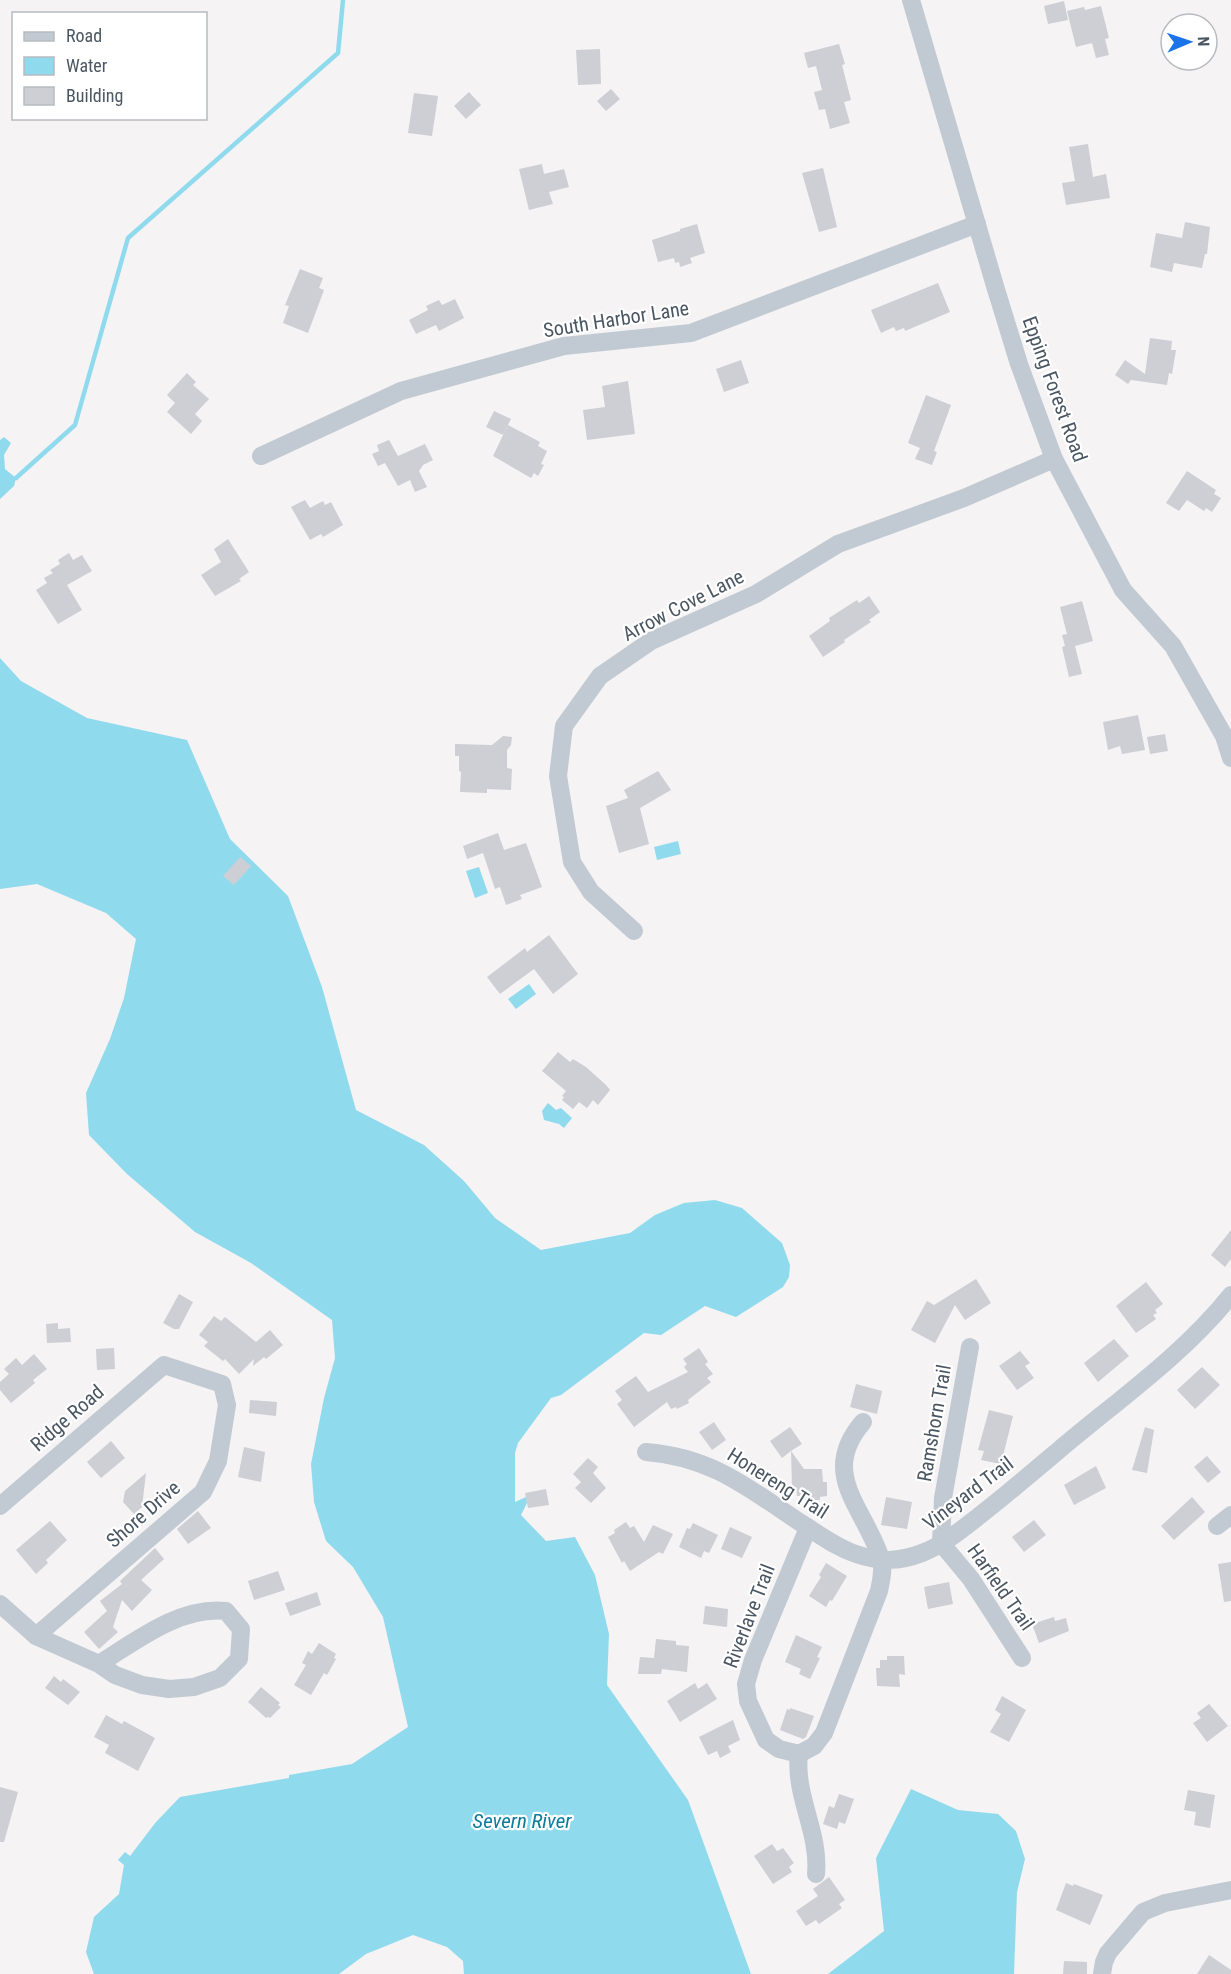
<svg xmlns="http://www.w3.org/2000/svg" width="1231" height="1974" font-family="'Roboto Condensed',sans-serif">
  <style>
    .water { fill: #90daee }
    .lines { fill: none; stroke-linecap: round; stroke-linejoin: round }
    .stream { stroke: #90daee; stroke-width: 4.5 }
    .building { fill: #cdcfd5 }
    .minor { stroke: #c1cad2; stroke-width: 18 }
    .labels { text-anchor: middle; stroke-width: 4.5; stroke-linejoin: round; paint-order: stroke }
    .street-label { font-size: 20px; fill: #4a5661; stroke: #fff }
    .water-label { font-size: 21px; font-style: italic; fill: #0c7c9b; stroke: #fff }
  </style>
  <rect width="100%" height="100%" fill="#f5f3f3"/>
  <g class="water">
    <polygon points="4,437 11,443 4,455 5,469 16,478 14,486 0,499 0,440"/>
    <polygon points="0,658 21,681 87,718 187,740 230,839 288,896 322,987 356,1110 424,1145 464,1181 495,1218 541,1250 630,1233 655,1215 684,1203 715,1200 742,1208 782,1243 790,1265 789,1277 783,1287 736,1317 705,1306 661,1335 644,1333 561,1395 551,1398 518,1443 515,1453 515,1502 526,1497 527,1503 521,1515 546,1541 575,1537 595,1575 609,1634 607,1685 688,1800 751,1974 464,1974 463,1961 447,1947 413,1935 366,1954 339,1974 94,1974 86,1952 94,1917 119,1894 124,1865 118,1860 125,1852 130,1856 156,1822 180,1797 289,1778 289,1775 352,1764 408,1727 383,1617 353,1567 326,1541 314,1502 311,1464 324,1398 335,1358 332,1320 251,1263 195,1232 127,1174 89,1135 86,1093 110,1039 124,998 136,939 106,913 37,884 0,889"/>
    <polygon points="678,841 681,854 657,860 654,847"/>
    <polygon points="479,867 488,893 475,898 466,871"/>
    <polygon points="529,984 536,994 516,1009 508,999"/>
    <polygon points="548,1103 556,1110 561,1108 572,1118 564,1128 559,1124 544,1120 542,1111"/>
    <polygon points="911,1789 958,1810 998,1814 1016,1831 1025,1859 1017,1892 1014,1974 828,1974 884,1931 876,1858"/>
  </g>
  <g class="lines">
    <polyline class="stream" points="16,478 75,425 128,238 338,53 343,0"/>
  </g>
  <g class="building">
    <polygon points="1064,1 1068,20 1048,24 1044,6"/>
    <polygon points="1101,6 1109,38 1105,39 1109,55 1096,58 1092,43 1076,47 1067,11 1084,7 1085,10"/>
    <polygon points="839,44 845,64 842,65 851,100 844,102 850,123 830,129 825,109 819,110 814,92 822,90 816,66 808,68 804,53"/>
    <polygon points="600,49 601,84 578,85 576,50"/>
    <polygon points="611,89 620,99 606,111 597,101"/>
    <polygon points="469,92 481,105 466,119 454,106"/>
    <polygon points="414,93 438,96 432,136 408,133"/>
    <polygon points="1088,144 1093,177 1106,174 1110,198 1066,205 1062,183 1075,181 1069,147"/>
    <polygon points="542,164 544,174 564,169 569,187 549,192 553,204 529,210 519,169"/>
    <polygon points="823,168 837,227 819,232 802,173"/>
    <polygon points="1185,222 1210,227 1207,254 1205,254 1202,268 1174,263 1172,272 1150,267 1156,233 1182,238"/>
    <polygon points="697,224 705,253 690,258 692,263 680,267 679,262 675,263 674,258 658,262 652,240 680,231 680,229"/>
    <polygon points="300,269 323,278 319,288 324,290 308,333 283,323 289,306 285,305"/>
    <polygon points="938,283 950,312 905,331 904,328 896,331 894,327 881,333 871,310"/>
    <polygon points="455,299 464,318 439,331 436,325 416,334 409,320 428,310 426,306 439,300 442,305"/>
    <polygon points="1150,338 1172,341 1171,350 1176,350 1172,374 1169,373 1167,385 1131,380 1128,384 1115,375 1125,360 1145,374"/>
    <polygon points="741,360 749,383 724,392 716,369"/>
    <polygon points="187,373 196,382 193,385 209,399 195,414 202,421 191,434 167,412 175,403 167,395"/>
    <polygon points="628,381 635,434 587,440 583,410 605,407 602,386"/>
    <polygon points="926,395 951,405 934,451 937,452 932,465 915,459 920,448 908,443"/>
    <polygon points="494,411 511,419 503,435 486,427"/>
    <polygon points="508,425 540,442 538,446 547,451 541,464 544,465 538,476 534,473 531,478 493,456"/>
    <polygon points="389,440 398,456 425,444 433,460 423,465 419,471 427,487 415,492 410,480 398,486 385,463 378,466 372,454 379,451 377,445"/>
    <polygon points="1187,471 1216,490 1214,494 1221,498 1212,512 1206,508 1204,511 1187,500 1179,511 1166,503"/>
    <polygon points="305,500 310,508 323,501 325,505 331,502 343,525 323,537 321,534 310,540 291,507"/>
    <polygon points="228,539 249,572 239,579 241,581 215,596 201,575 221,562 214,549"/>
    <polygon points="69,553 73,560 82,555 92,571 67,585 82,610 58,624 36,590 47,583 44,578 53,573 50,570 60,564 58,560"/>
    <polygon points="869,596 880,612 869,620 871,622 844,640 845,642 823,657 809,636 830,621 829,618 857,600 859,603"/>
    <polygon points="1082,601 1093,641 1075,646 1082,674 1069,677 1062,647 1065,646 1062,635 1067,634 1060,607"/>
    <polygon points="1138,715 1145,750 1122,754 1120,746 1108,750 1103,722"/>
    <polygon points="1165,734 1168,751 1150,754 1147,737"/>
    <polygon points="503,736 512,737 511,745 507,750 507,768 512,769 511,790 487,789 487,793 460,792 461,772 459,771 459,756 455,756 455,744 492,745"/>
    <polygon points="658,771 671,790 640,808 649,844 619,853 606,806 628,798 624,790"/>
    <polygon points="498,833 504,850 526,843 542,887 520,895 522,899 506,905 500,887 495,889 483,853 467,859 463,846"/>
    <polygon points="240,857 251,866 234,885 223,876"/>
    <polygon points="549,935 578,974 553,994 534,969 500,994 487,977 525,948 527,952"/>
    <polygon points="558,1052 570,1062 573,1059 586,1067 606,1085 610,1090 598,1105 593,1100 587,1108 579,1102 573,1109 562,1100 564,1097 562,1096 566,1091 542,1071"/>
    <polygon points="1231,1230 1231,1259 1225,1267 1211,1255"/>
    <polygon points="976,1279 991,1303 965,1320 955,1305 935,1343 911,1330 927,1301 934,1305"/>
    <polygon points="1146,1282 1163,1304 1155,1310 1157,1313 1153,1315 1156,1319 1136,1333 1116,1306"/>
    <polygon points="179,1294 193,1302 179,1329 174,1329 163,1323"/>
    <polygon points="214,1316 221,1321 225,1317 256,1342 270,1330 283,1345 266,1359 264,1357 253,1366 254,1359 239,1374 225,1359 223,1361 204,1346 208,1342 199,1335"/>
    <polygon points="58,1323 58,1329 70,1328 71,1342 47,1343 46,1324"/>
    <polygon points="1114,1339 1129,1356 1098,1382 1084,1363"/>
    <polygon points="114,1348 115,1369 97,1370 96,1349"/>
    <polygon points="699,1348 708,1362 705,1364 713,1374 707,1378 711,1382 688,1400 689,1403 677,1409 676,1407 671,1409 667,1402 634,1427 617,1404 622,1400 615,1391 636,1376 648,1392 688,1372 684,1367 687,1364 683,1359"/>
    <polygon points="1020,1351 1030,1363 1025,1366 1034,1378 1017,1390 999,1366"/>
    <polygon points="34,1354 47,1369 33,1380 35,1383 11,1403 0,1390 0,1382 9,1374 4,1369 16,1358 22,1365"/>
    <polygon points="1202,1367 1220,1385 1195,1409 1177,1390"/>
    <polygon points="856,1384 882,1391 877,1414 850,1407"/>
    <polygon points="250,1400 277,1402 276,1416 249,1413"/>
    <polygon points="989,1410 1013,1416 1001,1464 981,1460 984,1451 978,1450"/>
    <polygon points="714,1422 726,1440 712,1450 699,1432"/>
    <polygon points="790,1427 802,1444 791,1451 804,1469 822,1469 823,1482 827,1482 827,1496 820,1497 820,1500 801,1500 801,1496 797,1496 796,1488 792,1488 791,1451 782,1458 770,1441"/>
    <polygon points="1145,1427 1154,1430 1147,1473 1132,1470"/>
    <polygon points="111,1441 125,1458 101,1478 87,1462"/>
    <polygon points="244,1447 265,1452 261,1482 238,1477"/>
    <polygon points="1207,1456 1221,1472 1208,1483 1194,1467"/>
    <polygon points="588,1458 598,1467 593,1473 606,1488 591,1503 575,1488 581,1482 573,1474"/>
    <polygon points="1096,1466 1106,1488 1074,1505 1064,1485"/>
    <polygon points="146,1473 142,1507 134,1514 123,1502 125,1491"/>
    <polygon points="546,1489 549,1505 528,1508 525,1493"/>
    <polygon points="886,1497 912,1502 907,1529 881,1525"/>
    <polygon points="1192,1497 1205,1512 1174,1540 1161,1526"/>
    <polygon points="198,1511 211,1528 188,1544 177,1529"/>
    <polygon points="1034,1520 1046,1535 1024,1552 1012,1537"/>
    <polygon points="50,1521 67,1540 46,1560 48,1563 36,1574 16,1550"/>
    <polygon points="626,1522 630,1528 634,1526 644,1542 653,1525 673,1534 663,1554 659,1552 630,1571 624,1561 622,1563 608,1537 615,1533 614,1530"/>
    <polygon points="693,1523 718,1535 709,1553 704,1551 701,1558 679,1547 687,1528 690,1529"/>
    <polygon points="730,1527 752,1537 742,1558 721,1549"/>
    <polygon points="155,1548 164,1559 141,1580 152,1590 132,1611 122,1600 113,1627 118,1632 99,1649 84,1632 107,1611 100,1601 122,1584 120,1581"/>
    <polygon points="1231,1562 1231,1601 1224,1602 1218,1564"/>
    <polygon points="826,1563 847,1576 832,1601 830,1600 826,1607 809,1596 821,1577 819,1575"/>
    <polygon points="278,1571 285,1590 254,1600 248,1581"/>
    <polygon points="949,1582 953,1604 928,1609 924,1587"/>
    <polygon points="317,1592 321,1605 290,1616 285,1603"/>
    <polygon points="705,1606 728,1609 727,1627 703,1624"/>
    <polygon points="1054,1617 1055,1621 1066,1618 1069,1631 1039,1643 1032,1624"/>
    <polygon points="796,1635 822,1647 817,1657 820,1658 810,1679 799,1674 801,1669 785,1662"/>
    <polygon points="656,1639 676,1641 676,1645 689,1646 687,1672 662,1669 661,1674 638,1674 640,1657 654,1658"/>
    <polygon points="319,1643 336,1654 334,1658 336,1659 327,1675 324,1673 311,1695 294,1685 306,1665 302,1663 308,1651 312,1654"/>
    <polygon points="887,1656 904,1656 905,1675 899,1674 900,1687 877,1686 876,1668 880,1668 880,1660 887,1660"/>
    <polygon points="54,1676 61,1682 63,1679 80,1692 68,1705 45,1688"/>
    <polygon points="695,1683 698,1689 707,1683 717,1699 680,1722 667,1701"/>
    <polygon points="261,1687 280,1703 278,1705 281,1707 270,1718 268,1717 266,1718 248,1702"/>
    <polygon points="1002,1696 1026,1710 1009,1742 990,1732 1001,1714 995,1710"/>
    <polygon points="1209,1704 1228,1726 1207,1742 1193,1723 1201,1718 1197,1713"/>
    <polygon points="790,1708 814,1716 806,1737 803,1739 780,1730 787,1709 790,1710"/>
    <polygon points="106,1715 122,1724 124,1721 155,1738 138,1771 105,1753 109,1745 94,1737"/>
    <polygon points="733,1720 740,1740 728,1746 731,1752 720,1758 717,1751 708,1755 699,1737"/>
    <polygon points="0,1787 18,1792 4,1842 0,1842"/>
    <polygon points="1188,1790 1215,1795 1210,1828 1194,1825 1196,1812 1184,1810"/>
    <polygon points="839,1794 854,1799 845,1824 839,1822 837,1829 823,1824 829,1806 834,1808"/>
    <polygon points="772,1844 777,1851 783,1848 794,1863 789,1867 792,1872 773,1884 754,1856"/>
    <polygon points="829,1877 845,1900 839,1904 842,1908 819,1924 816,1920 806,1926 796,1911 818,1896 813,1889"/>
    <polygon points="1066,1883 1073,1886 1074,1884 1103,1895 1090,1925 1056,1910"/>
    <polygon points="1209,1955 1231,1970 1231,1974 1197,1974"/>
    <polygon points="1064,1961 1087,1962 1087,1974 1063,1974"/>
  </g>
  <g class="lines">
    <g class="minor">
      <polyline points="911,0 995,286 1019,364 1054,459 1123,590 1173,646 1224,736 1231,758"/>
      <polyline points="261,456 401,391 564,346 691,333 977,224"/>
      <polyline points="634,931 591,892 572,862 558,776 564,726 600,676 651,641 756,594 838,544 964,498 1054,459"/>
      <path d="M646 1452C712 1457 748 1488 801 1523 819 1534 835 1547 856 1554 879 1562 899 1562 922 1553 943 1545 961 1530 979 1516 1006 1495 1033 1472 1059 1450 1118 1400 1183 1355 1231 1295"/>
      <polyline points="0,1506 164,1365 222,1384 227,1405 218,1461 203,1492 36,1636"/>
      <polyline points="1217,1526 1231,1515"/>
      <polyline points="941,1543 943,1498 970,1347"/>
      <polyline points="941,1543 971,1579 1022,1658"/>
      <path d="M0 1604 36 1636 99 1664 115 1675 142 1685 169 1689 194 1687 220 1678 239 1659 241 1629 226 1611C180 1606 136 1641 99 1664"/>
      <path d="M799 1754 814 1746 824 1733 879 1591C881 1581 884 1569 881 1559 865 1508 818 1474 863 1422"/>
      <polyline points="799,1754 779,1749 766,1740 748,1701 746,1684 753,1660 808,1528"/>
      <path d="M799 1754C794 1796 820 1832 816 1874"/>
      <polyline points="1102,1974 1104,1962 1108,1953 1143,1912 1165,1903 1231,1890"/>
    </g>
  </g>
  <g class="labels">
    <g class="street-label">
      <text transform="translate(616 319) rotate(-9)" y="7">South Harbor Lane</text>
      <text transform="translate(1055 389) rotate(70)" y="7">Epping Forest Road</text>
      <text transform="translate(683 605) rotate(-27)" y="7">Arrow Cove Lane</text>
      <text transform="translate(67 1418) rotate(-41)" y="7">Ridge Road</text>
      <text transform="translate(934 1423) rotate(-80)" y="7">Ramshorn Trail</text>
      <text transform="translate(778 1483) rotate(32)" y="7">Honereng Trail</text>
      <text transform="translate(968 1493) rotate(-37)" y="7">Vineyard Trail</text>
      <text transform="translate(143 1514) rotate(-41)" y="7">Shore Drive</text>
      <text transform="translate(1001 1587) rotate(55)" y="7">Harfield Trail</text>
      <text transform="translate(749 1616) rotate(-69)" y="7">Riverlave Trail</text>
    </g>
    <g class="water-label">
      <text x="522" y="1828">Severn River</text>
    </g>
  </g>
  <rect x="12" y="12" width="195" height="108" fill="#ffffff" stroke="#b7bbc0" stroke-width="1.5"/>
  <rect x="24" y="32" width="30" height="9" fill="#c1cad2" stroke="#b7bbc0" stroke-width="1.5"/>
  <text x="66" y="42" font-size="18" fill="#4a5661">Road</text>
  <rect x="24" y="57" width="30" height="18" fill="#90daee" stroke="#b7bbc0" stroke-width="1.5"/>
  <text x="66" y="72" font-size="18" fill="#4a5661">Water</text>
  <rect x="24" y="87" width="30" height="18" fill="#cdcfd5" stroke="#b7bbc0" stroke-width="1.5"/>
  <text x="66" y="102" font-size="18" fill="#4a5661">Building</text>
  <g transform="translate(1189 42) rotate(88)"><circle r="28" fill="#ffffff" stroke="#b7bbc0" stroke-width="1.5"/>
  <path d="M0-4.5L10 22L0 15L-10 22Z" fill="#1a73e8"/>
  <text y="-9" font-size="16" font-weight="bold" text-anchor="middle" fill="#4a5661">N</text>
  </g>
</svg>
